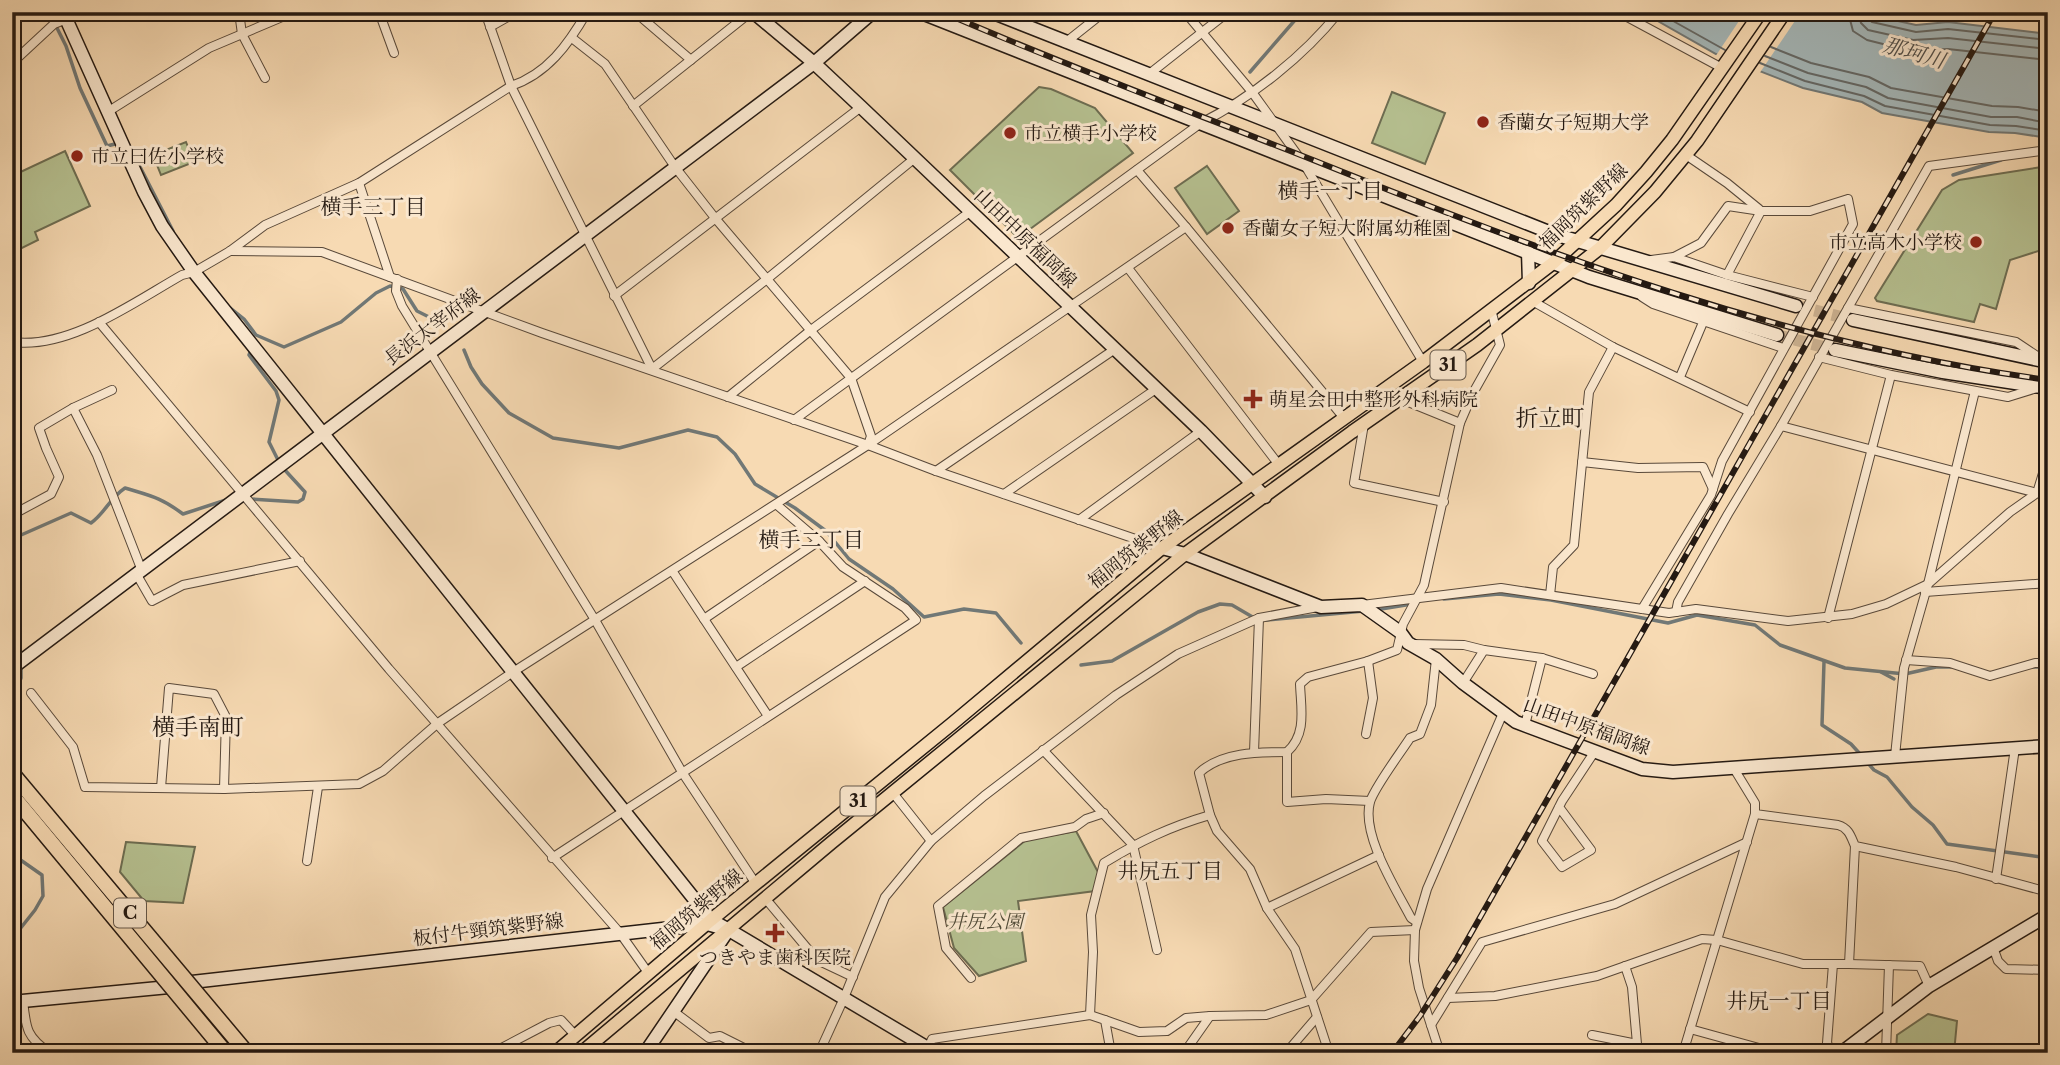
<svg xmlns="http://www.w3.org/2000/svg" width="2060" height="1065" font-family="'Libre Caslon Text','Noto Serif JP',serif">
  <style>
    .green { fill: #b6c191; stroke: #6d6d52; stroke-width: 2 }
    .water { fill: #a4b7b9; stroke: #717876; stroke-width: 2 }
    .pier { fill: #f7dab3 }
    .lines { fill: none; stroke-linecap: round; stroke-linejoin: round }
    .shore { stroke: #646866; stroke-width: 2 }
    .stream { stroke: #717876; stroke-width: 3.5 }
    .secondary-tunnel { stroke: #cdb393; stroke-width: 12; stroke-dasharray: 12 6; stroke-linecap: butt }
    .street-casing { stroke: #59493a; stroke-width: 10 }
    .secondary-casing { stroke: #241912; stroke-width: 15 }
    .primary-casing { stroke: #241912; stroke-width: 15 }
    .street { stroke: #fae7ce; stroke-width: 8 }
    .secondary { stroke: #fae7ce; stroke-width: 12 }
    .primary { stroke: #f7dab3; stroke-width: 12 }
    .rail-casing { stroke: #241912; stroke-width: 6 }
    .rail { stroke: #fae7ce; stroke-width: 3.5; stroke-dasharray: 10; stroke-linecap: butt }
    .highway-bridge-casing { stroke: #241912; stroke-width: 17; stroke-linecap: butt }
    .highway-bridge { stroke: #f7dab3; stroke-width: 14 }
    .poi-dot { fill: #8f2418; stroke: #fae7ce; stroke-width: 2.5 }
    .labels { text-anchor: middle; stroke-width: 6; stroke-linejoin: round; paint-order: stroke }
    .shield { fill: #fae7ce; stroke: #64574a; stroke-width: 2 }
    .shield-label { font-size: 18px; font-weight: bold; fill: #241912 }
    .poi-label { font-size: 19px; fill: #241912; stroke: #fae7ce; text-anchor: start }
    .street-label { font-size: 19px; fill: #241912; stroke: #fae7ce }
    .park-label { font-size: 19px; font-style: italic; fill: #504b38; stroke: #fae7ce }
    .water-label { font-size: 21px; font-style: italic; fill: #51504c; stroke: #fae7ce }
    .neighbourhood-label { font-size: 21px; fill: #241912; stroke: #fae7ce }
    .quarter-label { font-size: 23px; fill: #241912; stroke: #fae7ce }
  </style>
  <rect width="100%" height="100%" fill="#f7dab3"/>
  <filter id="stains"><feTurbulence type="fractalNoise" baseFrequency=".00286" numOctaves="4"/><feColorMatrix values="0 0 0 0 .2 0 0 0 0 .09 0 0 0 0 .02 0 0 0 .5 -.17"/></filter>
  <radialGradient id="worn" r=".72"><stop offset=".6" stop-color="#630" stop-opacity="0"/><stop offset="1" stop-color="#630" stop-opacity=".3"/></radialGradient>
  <g class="green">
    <polygon points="1039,87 1051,89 1095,108 1133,153 1018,238 950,170"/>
    <polygon points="1392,92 1445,113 1425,164 1372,143"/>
    <polygon points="186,142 194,162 161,175 153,155"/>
    <polygon points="65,151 90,206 35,232 38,240 12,253 12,176"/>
    <polygon points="1207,166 1239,211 1207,234 1175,188"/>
    <polygon points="2048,166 2048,194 2042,215 2048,217 2048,248 2010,260 1996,309 1980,304 1974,322 1877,301 1875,298 1942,190 1959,180"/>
    <polygon points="1076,831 1099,874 1095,891 1018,901 1026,961 979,976 954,948 943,907 1026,840"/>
    <polygon points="126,842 195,847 183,903 144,901 120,872"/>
    <polygon points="1928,1014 1957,1021 1954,1053 1896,1053 1897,1035"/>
  </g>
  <polygon class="water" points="1642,12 1857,12 1916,25 1948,22 2048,34 2048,138 2015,133 1989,132 1882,113 1862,102 1803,88 1716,54"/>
  <polygon class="pier" points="1745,12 1801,12 1759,74 1715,57"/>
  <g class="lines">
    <g class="shore">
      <polyline points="1657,12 1725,50"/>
      <polyline points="1848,12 1853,31 1867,40 1911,51 1948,49 2048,60"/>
      <polyline points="1858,12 1861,23 1868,30 1913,40 1948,38 2048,49"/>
      <polyline points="1867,12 1868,18 1872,22 1916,32 1948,29 2048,40"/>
      <polyline points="1771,47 1811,63 1869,77 1891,88 1992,106 2018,107 2048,112"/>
      <polyline points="1765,56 1808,73 1866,87 1888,98 1991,117 2017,117 2048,123"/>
      <polyline points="1760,63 1805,81 1864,96 1885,106 1990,125 2016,126 2048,131"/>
    </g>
    <g class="stream">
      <polyline points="49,12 66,46 80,88 107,146 119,143"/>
      <polyline points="1250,72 1302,12"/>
      <polyline points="138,163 173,231"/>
      <polyline points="1953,175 2001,160"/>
      <polyline points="229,307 244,319 256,335 284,347 341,322 376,293 390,286 403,289 417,311 439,322"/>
      <polyline points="251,350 249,355 276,391 279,400 269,442 279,462"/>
      <polyline points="464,350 471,367 482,384 509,413 553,438 619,448 688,430 717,437 735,454 755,484 795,508 826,531 849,559 893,589 924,617 964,609 996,613 1021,643"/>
      <polyline points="250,499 298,502 303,499 305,492 283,468"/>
      <path d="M12 539 71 513 91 523C105 513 110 498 125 488 151 496 160 497 183 514L229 499"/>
      <polyline points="1444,599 1499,594 1551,600 1668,623 1697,615 1755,625 1780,645 1845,668 1905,674 1936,667 1951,667"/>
      <polyline points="1375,610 1412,604"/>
      <polyline points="1267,620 1364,611"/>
      <polyline points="12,649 18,659"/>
      <polyline points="1824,662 1822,725 1851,744 1861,755"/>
      <polyline points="1081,665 1112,661 1198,612 1220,604 1232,605 1256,619"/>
      <polyline points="2033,667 2048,667"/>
      <polyline points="1881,672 1894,679"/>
      <polyline points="12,704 21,678 21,666"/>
      <polyline points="1866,761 1874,770 1887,777 1912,807 1933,825 1947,844 2048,858"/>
      <polyline points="12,854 42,875 43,896 35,910 12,939"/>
    </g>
    <g class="secondary-tunnel">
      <polyline points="1797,306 1853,320"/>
      <polyline points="1777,335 1835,350"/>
    </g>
    <g class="street-casing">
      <g id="street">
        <polyline points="239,12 242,34 265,78"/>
        <polyline points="379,12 394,53"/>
        <polyline points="485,12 511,86 652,369 767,279 915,158"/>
        <polyline points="635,12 691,60"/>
        <polyline points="1185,12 1252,92 1304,164 1423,362"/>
        <polyline points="1618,12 1722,68"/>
        <polyline points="490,27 506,18 511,12"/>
        <polyline points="1065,43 1104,12"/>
        <polyline points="12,63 54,24 85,12"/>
        <polyline points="1148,75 1228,12"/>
        <polyline points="633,106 751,12"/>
        <polyline points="109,111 209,48 294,12"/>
        <polyline points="1686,155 1727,183 1759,209"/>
        <polyline points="1137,170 1186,227"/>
        <polyline points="359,183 390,277"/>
        <polyline points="230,251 322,252 542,333 868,445 1186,227 1344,418"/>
        <polyline points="1674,257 1701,243 1728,206 1761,211"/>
        <polyline points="1651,260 1674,257 1727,275 1813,297"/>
        <polyline points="1128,268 1279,465"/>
        <polyline points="397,279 396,291 402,306 595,620 682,772 756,884"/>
        <polyline points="614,296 861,107"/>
        <polyline points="1642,297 1653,304 1783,348"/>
        <polyline points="1534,302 1613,347 1750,412"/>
        <polyline points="99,322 389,669 620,933 649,974"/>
        <path d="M12 342C69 350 134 302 182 275L194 272 230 251 265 225 359 183 511 86C547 74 568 45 587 12"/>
        <polyline points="1819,357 1891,375 2008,397 2037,388"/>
        <polyline points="2040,358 2016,342 1848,308 1929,166 2048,150"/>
        <polyline points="1680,377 1704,320"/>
        <polyline points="728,397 811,330 971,211"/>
        <polyline points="1401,399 1460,423"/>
        <polyline points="73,408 97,455 142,571"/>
        <path d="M794 420 1201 123C1251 98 1304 56 1339 12"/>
        <polyline points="1364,424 1354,483 1444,502"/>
        <polyline points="1781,426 1848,308"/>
        <polyline points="868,445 936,471 1162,548"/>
        <polyline points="1582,462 1638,468 1703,467 1713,489"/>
        <polyline points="936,471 1115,349"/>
        <polyline points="1004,494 1156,389"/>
        <polyline points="12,515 51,494 59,477 46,448 39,428 73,408 112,390"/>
        <polyline points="1079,520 1201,431"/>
        <polyline points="673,572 768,716"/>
        <polyline points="137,575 152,601 183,585 300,561"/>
        <polyline points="1925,592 2048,583"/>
        <polyline points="1550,595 1553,567 1574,545 1589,392 1613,347"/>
        <polyline points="1362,605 1501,588 1669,613 1696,609 1788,621 1852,614 1886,604 1928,584 2010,512 2037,493 2048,457"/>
        <polyline points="1642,609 1711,495 1722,461 1853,224 1848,199 1810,211 1761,211 1727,275"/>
        <polyline points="1676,612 1678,602 1728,514 1781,426 2037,493 2048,494"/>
        <polyline points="1828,618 1891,375"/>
        <polyline points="704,619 819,541"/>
        <polyline points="1414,644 1464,645 1484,650"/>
        <polyline points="1906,660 1950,663 1990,676 2035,663 2048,663"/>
        <polyline points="736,667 865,581"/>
        <polyline points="1463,683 1484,650 1542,658 1593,674"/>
        <polyline points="31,693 73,747 85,787 224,789 359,784 383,771 438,723 513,672 868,445 871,436 851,378 715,218 675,167 605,64 572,38"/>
        <polyline points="1525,725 1542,658"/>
        <polyline points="1366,734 1373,698 1368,661"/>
        <polyline points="1043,750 1133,845 1157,950"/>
        <polyline points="1254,752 1259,618"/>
        <polyline points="1287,752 1287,802 1326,799 1370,801"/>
        <polyline points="1895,756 1904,668 1928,584 1975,391"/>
        <path d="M1733 767 1755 803V814L1838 825C1849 828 1851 837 1855 846L1956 867 2048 892"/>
        <polyline points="161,788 169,688 214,694 226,717 224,789"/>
        <polyline points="893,793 931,841"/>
        <polyline points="1559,807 1591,850 1562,867 1542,841 1562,801 1595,751"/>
        <polyline points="552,858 916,620 905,608 843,567 819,541 777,505"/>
        <polyline points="307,861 318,787"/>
        <polyline points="1996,879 2015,748"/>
        <polyline points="765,898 817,960 853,977"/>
        <polyline points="1267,908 1379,855"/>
        <path d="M1417 922 1411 918C1396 889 1361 835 1370 802 1374 788 1401 752 1410 738L1420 734 1431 705 1436 659"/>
        <polyline points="1993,947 1998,961 2006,969 2048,970"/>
        <polyline points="1849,964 1920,966 1929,986"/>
        <polyline points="971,978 946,948 938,906 1021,838 1075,827 1086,819 1104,813"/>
        <polyline points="1448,998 1495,996 1597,976 1702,939 1717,940 1803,964 1849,964 1855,846"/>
        <path d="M23 1000C26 1028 26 1037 50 1053"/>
        <polyline points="673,1011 709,1038 720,1036 754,1053"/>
        <path d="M1090 1015 1093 952 1091 915 1104 863C1140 841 1169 827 1210 815"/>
        <polyline points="1105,1020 1139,1032 1167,1031 1186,1018 1210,1016"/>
        <polyline points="1431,1025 1482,942 1615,904 1747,842"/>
        <polyline points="1690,1029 1759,1048"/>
        <polyline points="1592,1035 1637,1044 1632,987 1625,966"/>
        <polyline points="492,1053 549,1023 561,1020 575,1035"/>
        <polyline points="819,1053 844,998 885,897 931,841 984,796 1116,695 1178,654 1259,618 1318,607"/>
        <polyline points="887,1053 928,1048 932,1039 1090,1015 1105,1020 1111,1053"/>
        <polyline points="1184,1053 1210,1016 1266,1015 1311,1000 1371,932 1415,930"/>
        <polyline points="1286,1053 1317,1017"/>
        <path d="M1329 1053 1295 949 1267 908 1250 869 1217 831 1210 815 1199 773C1221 752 1258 752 1287 752 1307 734 1301 709 1300 684L1308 677 1368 661 1397 650 1403 624 1424 585 1460 423 1473 393 1500 345 1491 309"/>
        <polyline points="1440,1053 1419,988 1414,961 1415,930 1427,889 1503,713"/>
        <polyline points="1683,1053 1755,814"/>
        <polyline points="1832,1053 1827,1043 1833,964"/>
        <polyline points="1886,1053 1889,965"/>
      </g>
    </g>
    <g class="secondary-casing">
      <g id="secondary">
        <polyline points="63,12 144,192 162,226 194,272 711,920 729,930"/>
        <polyline points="753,12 814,63 861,107 1201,431 1265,497"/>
        <polyline points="919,12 1589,277 1777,335"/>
        <polyline points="991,12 1554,234 1796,306"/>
        <polyline points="1528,252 1529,283"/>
        <polyline points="1853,320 2048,362"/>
        <polyline points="1835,350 1943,372 2048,388"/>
        <polyline points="1162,548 1185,554 1321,607 1362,605 1400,632 1408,643 1436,659 1463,683 1516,722 1642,769 1673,772 2048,746"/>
        <polyline points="12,668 814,63 873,12"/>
        <polyline points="12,1002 169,987 192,982 707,924 729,930 936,1053"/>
        <polyline points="645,1053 725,935"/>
        <polyline points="1841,1053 1929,986 2048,915"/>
      </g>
    </g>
    <g class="primary-casing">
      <g id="primary">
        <polyline points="555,1053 711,920 953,723 1162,548 1423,362 1553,263 1616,205 1646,172 1672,140 1761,12"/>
        <polyline points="581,1053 831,843 1185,554 1352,432 1477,345 1600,248 1655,192 1697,141 1785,12"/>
      </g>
    </g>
    <use href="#street" class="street"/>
    <use href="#secondary" class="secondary"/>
    <use href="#primary" class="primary"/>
    <g class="rail-casing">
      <g id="rail">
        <path d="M942 12C1064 65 1189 111 1313 160 1555 257 1787 344 2048 380"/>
        <polyline points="1392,1053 1420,1016 1457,958 1995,12"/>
      </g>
    </g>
    <use href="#rail" class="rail"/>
    <g class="highway-bridge-casing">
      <g id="highway-bridge">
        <polyline points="12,773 247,1053"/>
        <polyline points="12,795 226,1053"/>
      </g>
    </g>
    <use href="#highway-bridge" class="highway-bridge"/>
  </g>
  <g class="poi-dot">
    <circle cx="1483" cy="122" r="7"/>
    <circle cx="1010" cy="133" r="7"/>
    <circle cx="77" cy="156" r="7"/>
    <circle cx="1228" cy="228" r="7"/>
    <circle cx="1976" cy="242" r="7"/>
    <path d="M1249.5 388.5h7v7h7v7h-7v7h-7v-7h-7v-7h7z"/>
    <path d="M771.5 922.5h7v7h7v7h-7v7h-7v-7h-7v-7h7z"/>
  </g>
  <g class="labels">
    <g class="shield">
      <rect x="1430.5" y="350.5" width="35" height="29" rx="5"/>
      <rect x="840.5" y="786.5" width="35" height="29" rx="5"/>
      <rect x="114" y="898.5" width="32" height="29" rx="5"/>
    </g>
    <g class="shield-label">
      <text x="1448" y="371">31</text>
      <text x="858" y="807">31</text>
      <text x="130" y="919">C</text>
    </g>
    <g class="poi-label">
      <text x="1497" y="129">香蘭女子短期大学</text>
      <text x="1024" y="140">市立横手小学校</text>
      <text x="91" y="163">市立曰佐小学校</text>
      <text x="1242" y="235">香蘭女子短大附属幼稚園</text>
      <text x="1962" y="249" text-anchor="end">市立高木小学校</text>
      <text x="1269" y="406">萌星会田中整形外科病院</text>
      <text x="775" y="964" text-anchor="middle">つきやま歯科医院</text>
    </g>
    <g class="street-label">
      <text transform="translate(1583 206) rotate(-44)" y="7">福岡筑紫野線</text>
      <text transform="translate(1026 238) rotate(44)" y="7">山田中原福岡線</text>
      <text transform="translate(432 326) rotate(-37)" y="7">長浜太宰府線</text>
      <text transform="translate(1135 549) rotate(-38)" y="7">福岡筑紫野線</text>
      <text transform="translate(1587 726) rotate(20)" y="7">山田中原福岡線</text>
      <text transform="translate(696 909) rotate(-40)" y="7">福岡筑紫野線</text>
      <text transform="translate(488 929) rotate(-7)" y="7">板付牛頸筑紫野線</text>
    </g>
    <g class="park-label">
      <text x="985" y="928">井尻公園</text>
    </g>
    <g class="water-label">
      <text transform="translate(1914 53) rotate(16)" y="7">那珂川</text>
    </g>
    <g class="neighbourhood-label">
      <text x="1330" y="198">横手一丁目</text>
      <text x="373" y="214">横手三丁目</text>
      <text x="811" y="547">横手二丁目</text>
      <text x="1170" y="878">井尻五丁目</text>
      <text x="1779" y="1008">井尻一丁目</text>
    </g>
    <g class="quarter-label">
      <text x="1550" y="426">折立町</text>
      <text x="198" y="735">横手南町</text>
    </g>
  </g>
  <rect width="2060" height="1065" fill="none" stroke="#f7dab3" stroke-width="42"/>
  <rect x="14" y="14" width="2032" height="1037" fill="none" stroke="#241912" stroke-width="3.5"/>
  <rect x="21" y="21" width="2018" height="1023" fill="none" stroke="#241912" stroke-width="2"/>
  <rect width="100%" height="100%" filter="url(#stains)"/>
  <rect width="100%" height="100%" fill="url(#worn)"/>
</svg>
